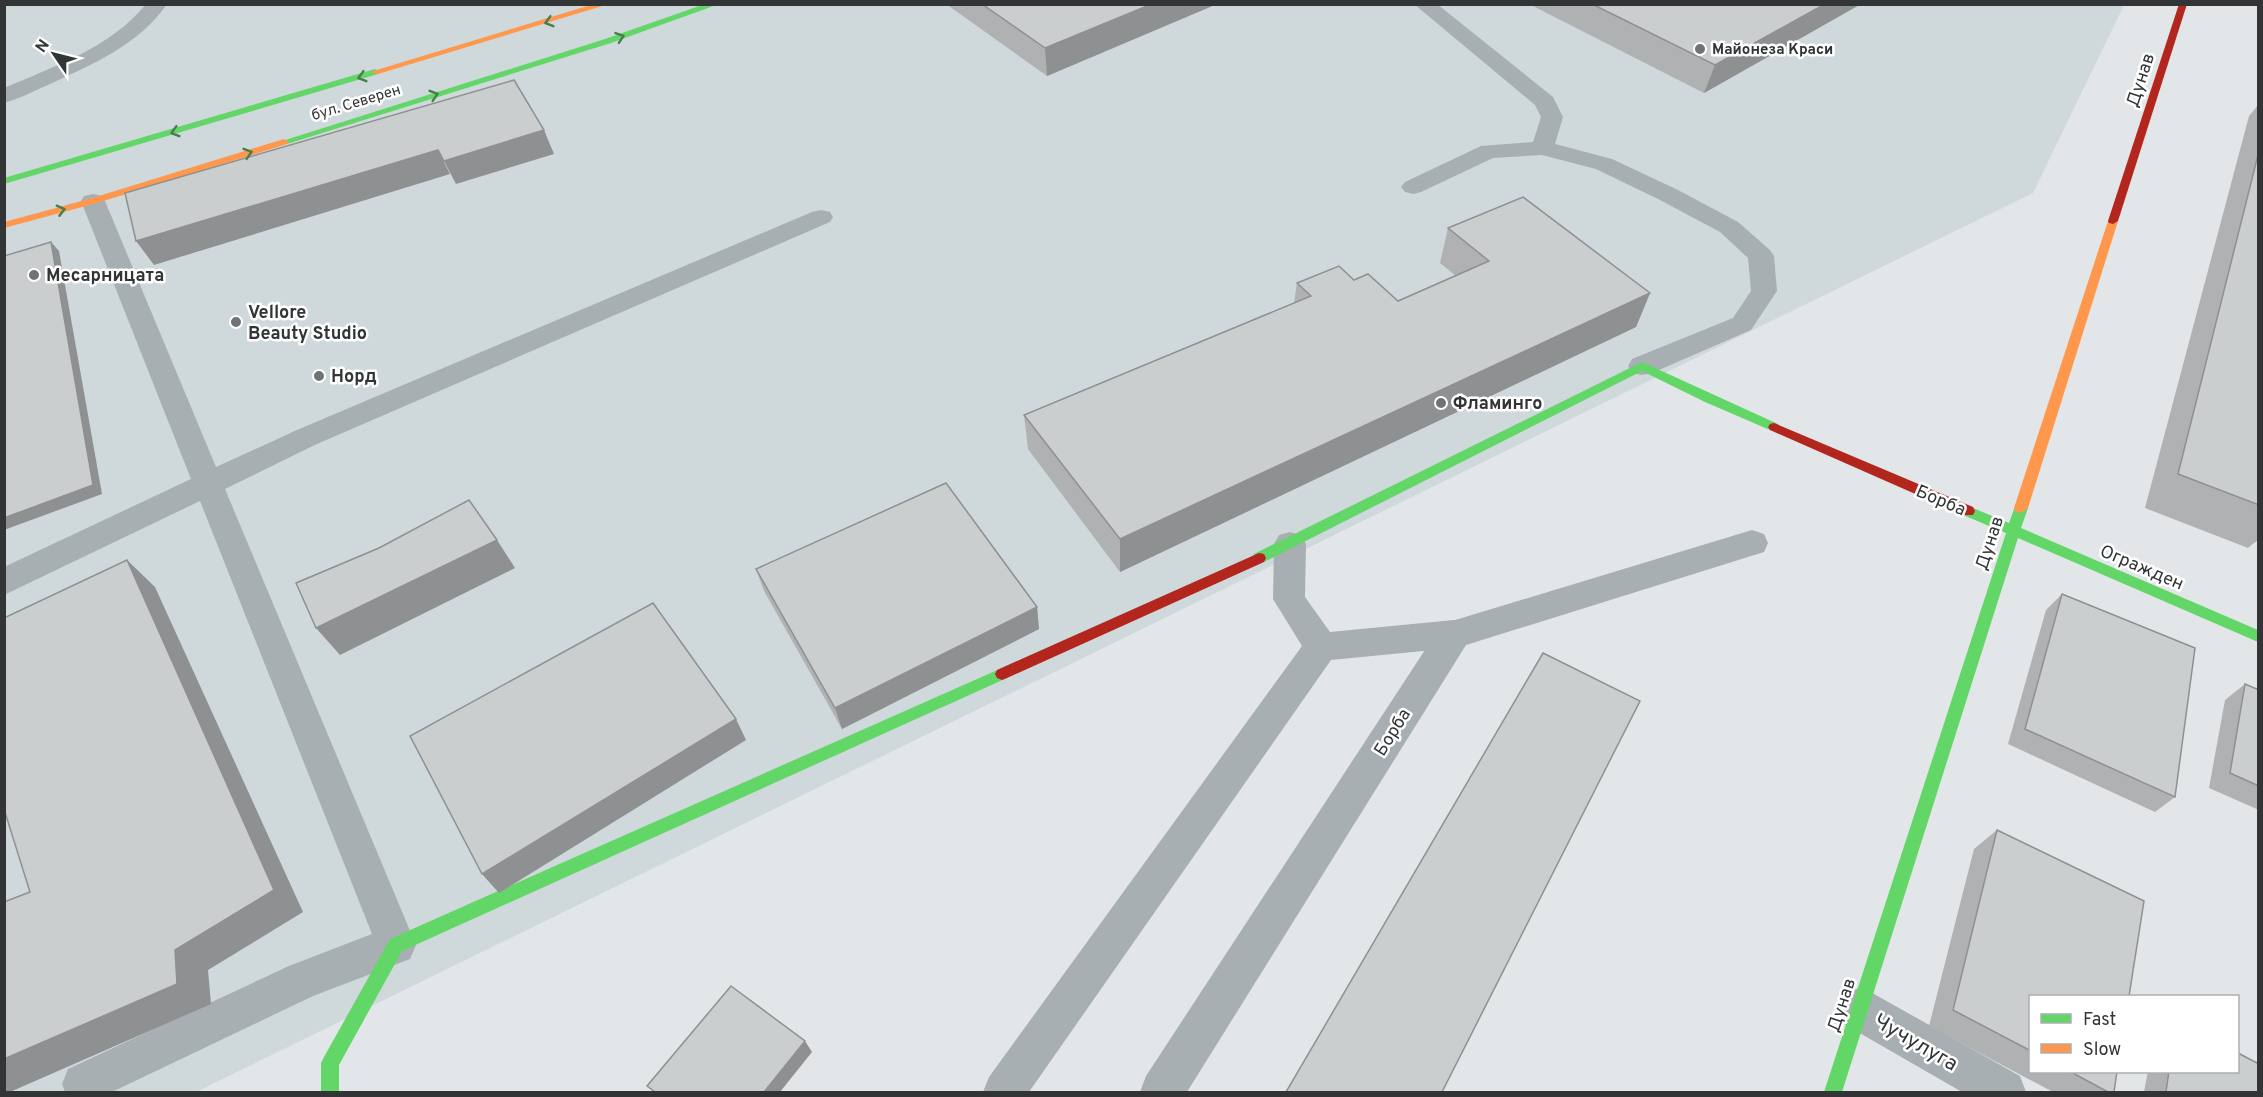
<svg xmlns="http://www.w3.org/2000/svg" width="2263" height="1097" font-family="Overpass,sans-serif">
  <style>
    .built { fill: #cfd8db }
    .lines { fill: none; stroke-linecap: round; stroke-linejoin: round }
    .lane { fill: #a7afb2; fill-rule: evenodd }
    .street { fill: #a7afb2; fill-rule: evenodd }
    .fast { fill: #63d668; fill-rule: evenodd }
    .slow { fill: #ff974d; fill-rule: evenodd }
    .jam { fill: #b3261e; fill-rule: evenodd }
    .wall { fill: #afb1b2 }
    .shaded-wall { fill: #8e9091 }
    .building { fill: #cbcecf; stroke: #8e9091; stroke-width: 1.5 }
    .oneway { stroke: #487d4c }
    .poi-dot { fill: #707274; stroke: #fff; stroke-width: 2 }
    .labels { text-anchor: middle; stroke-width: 5; stroke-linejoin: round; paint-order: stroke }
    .far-poi-label { font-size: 15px; font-weight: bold; fill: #323435; stroke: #fff; text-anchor: start }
    .far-street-label { font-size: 15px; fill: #323435; stroke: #fff }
    .street-label { font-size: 18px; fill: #323435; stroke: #fff }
    .poi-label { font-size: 18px; font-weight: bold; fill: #323435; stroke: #fff; text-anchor: start }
    .near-street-label { font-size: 21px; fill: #323435; stroke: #fff }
  </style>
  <rect width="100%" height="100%" fill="#e3e6e8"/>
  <polygon class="built" points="5,5 2124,5 2033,193 196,1092 5,1092"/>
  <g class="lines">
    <g class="lane">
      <path d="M146 4H167C139 45 91 65 48 85 34 91 19 99 4 103V88C53 67 112 47 146 4Z"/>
      <polygon points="1414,4 1437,4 1553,97 1563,117 1555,144 1612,159 1678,190 1738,222 1770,250 1774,256 1777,291 1751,330 1652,373 1642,375 1632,373 1628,366 1632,359 1733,318 1751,291 1748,258 1720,232 1660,200 1596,169 1542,155 1493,158 1421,192 1413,194 1405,192 1401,187 1405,182 1481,146 1533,142 1541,117 1535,105"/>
      <polygon points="93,194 102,196 105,201 216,467 297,430 812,212 821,210 830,212 833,217 830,222 317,444 225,489 416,945 410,959 313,996 112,1092 65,1092 62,1084 68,1069 289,966 372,934 200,501 4,595 4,567 191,479 81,201 84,196"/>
      <polygon points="1290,532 1301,535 1306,544 1305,597 1330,632 1454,620 1466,624 1471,634 1466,644 1454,648 1331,660 1029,1092 983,1092 989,1077 1302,646 1273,599 1274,544 1279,535"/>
    </g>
    <g class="street">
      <polygon points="1752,530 1764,534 1768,543 1764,552 1466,645 1187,1092 1140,1092 1146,1076 1442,624"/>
      <polygon points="1859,988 1874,994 2020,1076 2026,1092 1962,1092 1844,1024 1838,1009 1844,994"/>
    </g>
    <g class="fast">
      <polygon points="705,4 719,4 611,43 287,144 279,142 605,39"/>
      <polygon points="375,69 380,72 378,74 4,184 4,178"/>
      <polygon points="1642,362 1778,424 1780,427 1774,431 1770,430 1705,402 1642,371 1264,562 1254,562 1252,558 1254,554"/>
      <polygon points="2021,503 2028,508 2021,528 2258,630 2258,642 2018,538 1842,1092 1824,1092 2006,533 1963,515 1961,511 1968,506 2009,523 2016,504"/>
      <polygon points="1002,668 1007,670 1009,674 1007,678 402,951 339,1065 339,1092 321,1092 321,1063 324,1057 390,939"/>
    </g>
    <g class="slow">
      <polygon points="594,4 609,4 378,74 370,72"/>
      <polygon points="284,139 289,142 287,144 97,203 4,228 4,222 89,199"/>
      <polygon points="2113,218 2118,221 2028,508 2021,513 2016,512 2014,508 2108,221"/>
    </g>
    <g class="jam">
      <polygon points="2179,4 2187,4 2118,221 2113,224 2109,223 2108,221"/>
      <polygon points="1774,423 1973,507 1975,511 1973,515 1963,515 1770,430 1768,427 1770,424"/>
      <polygon points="1259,553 1264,554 1266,558 1264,562 1007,678 1002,680 997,678 995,674 997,670"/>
    </g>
  </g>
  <g class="wall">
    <polygon points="946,4 1217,4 1047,76"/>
    <polygon points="1529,4 1861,4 1704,93"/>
    <polygon points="2259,104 2259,539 2248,548 2145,508 2249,116"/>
    <polygon points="1448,228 1650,293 1636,327 1120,572 1028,449 1024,415 1294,303 1297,283 1354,280 1398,301 1456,276 1440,263"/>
    <polygon points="756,569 1037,607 1039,629 842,729 764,591"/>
    <polygon points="2062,594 2175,797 2155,812 2008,744 2046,610"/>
    <polygon points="2245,684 2259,690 2259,810 2209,788 2225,700"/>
    <polygon points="1997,830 2031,996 2031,1071 2117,1071 2114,1092 2053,1092 1929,1026 1974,849"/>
    <polygon points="2148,1071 2238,1071 2259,1092 2144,1092"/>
  </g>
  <g class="shaded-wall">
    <polygon points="1152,4 1217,4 1047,76 1045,48"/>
    <polygon points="1825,4 1861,4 1704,93 1715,65"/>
    <polygon points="544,130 554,154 456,184 444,161"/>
    <polygon points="438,150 450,174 154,265 136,241"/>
    <polygon points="51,242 59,251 102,494 4,530 4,518"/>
    <polygon points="1650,293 1636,327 1120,572 1120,539"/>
    <polygon points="497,540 515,568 340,655 316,628"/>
    <polygon points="127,560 155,587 303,912 208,970 211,1004 10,1092 4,1092 4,1059"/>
    <polygon points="1037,607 1039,629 842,729 835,708"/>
    <polygon points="736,719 746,740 499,893 482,874"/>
    <polygon points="805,1041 812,1052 780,1092 764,1092"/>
  </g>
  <g class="building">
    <polygon points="982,4 1152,4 1045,48"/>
    <polygon points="1592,4 1825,4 1715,65"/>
    <polygon points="514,80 544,130 444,161 438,150 136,241 125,193"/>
    <polygon points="2259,151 2259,505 2178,474"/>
    <polygon points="1523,197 1650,293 1120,539 1024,415 1311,296 1297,283 1339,266 1354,280 1368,274 1398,301 1489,261 1448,228"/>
    <polygon points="51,242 93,485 4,518 4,256"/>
    <polygon points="946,483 1037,607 835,708 756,569"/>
    <polygon points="469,500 497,540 316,628 296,583 379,548"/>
    <polygon points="127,560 274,890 175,950 177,984 4,1059 4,902 30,892 4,809 4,618"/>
    <polygon points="2062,594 2195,648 2175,797 2025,729"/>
    <polygon points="653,603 736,719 482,874 410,736"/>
    <polygon points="1543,653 1640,701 1442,1092 1286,1092"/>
    <polygon points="2245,684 2259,690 2259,786 2230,773"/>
    <polygon points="1997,830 2144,901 2129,996 2031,996 2031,1051 1953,1010"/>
    <polygon points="731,986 805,1041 764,1092 655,1092 647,1086"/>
    <polygon points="2238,1053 2259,1064 2259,1092 2166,1092 2169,1071 2238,1071"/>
    <polygon points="2069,1071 2117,1071 2114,1092 2108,1092"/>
  </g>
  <defs><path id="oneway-chevron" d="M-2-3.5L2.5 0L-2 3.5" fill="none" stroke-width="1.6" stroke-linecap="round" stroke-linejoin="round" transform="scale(1.5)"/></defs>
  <g class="oneway">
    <use href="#oneway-chevron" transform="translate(549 22) rotate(164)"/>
    <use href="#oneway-chevron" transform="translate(620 37) rotate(-19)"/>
    <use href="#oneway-chevron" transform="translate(362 77) rotate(164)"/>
    <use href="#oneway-chevron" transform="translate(434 95) rotate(-17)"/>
    <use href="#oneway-chevron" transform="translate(175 132) rotate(164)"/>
    <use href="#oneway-chevron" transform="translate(248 153) rotate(-17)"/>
    <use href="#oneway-chevron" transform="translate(61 210) rotate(-15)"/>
  </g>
  <g class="poi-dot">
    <circle cx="1700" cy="49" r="6"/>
    <circle cx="34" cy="275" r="6"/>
    <circle cx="236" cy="322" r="6"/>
    <circle cx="319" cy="376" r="6"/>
    <circle cx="1441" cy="403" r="6"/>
  </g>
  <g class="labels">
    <g class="far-poi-label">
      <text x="1712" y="54">Майонеза Краси</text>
    </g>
    <g class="far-street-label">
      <text transform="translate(356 102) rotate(-17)" y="5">бул. Северен</text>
    </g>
    <g class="street-label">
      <text transform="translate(2140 80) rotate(-72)" y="6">Дунав</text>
      <text transform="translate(1941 500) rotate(23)" y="6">Борба</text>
      <text transform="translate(1989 543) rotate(-72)" y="6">Дунав</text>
      <text transform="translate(2142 567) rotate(23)" y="6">Огражден</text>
      <text transform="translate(1392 732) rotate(-58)" y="6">Борба</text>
      <text transform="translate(1841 1005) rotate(-72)" y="6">Дунав</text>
    </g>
    <g class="poi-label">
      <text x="46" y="281">Месарницата</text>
      <text x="248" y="318">Vellore<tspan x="248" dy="21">Beauty Studio</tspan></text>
      <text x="331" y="382">Норд</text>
      <text x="1453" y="409">Фламинго</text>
    </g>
    <g class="near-street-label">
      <text transform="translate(1916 1042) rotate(30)" y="7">Чучулуга</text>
    </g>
  </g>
  <rect width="2263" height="1097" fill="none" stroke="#323435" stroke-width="12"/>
  <rect x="2029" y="995" width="210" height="78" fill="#ffffff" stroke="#adaeae" stroke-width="1.5"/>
  <rect x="2041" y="1014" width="30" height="9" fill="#63d668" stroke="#adaeae" stroke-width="1.5"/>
  <text x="2083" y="1025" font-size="18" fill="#323435">Fast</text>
  <rect x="2041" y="1044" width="30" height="9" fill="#ff974d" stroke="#adaeae" stroke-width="1.5"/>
  <text x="2083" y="1055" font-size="18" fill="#323435">Slow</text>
  <g transform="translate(54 54) rotate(305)" stroke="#ffffff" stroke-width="4.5" paint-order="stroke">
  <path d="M0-4.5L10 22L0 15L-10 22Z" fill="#323435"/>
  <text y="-9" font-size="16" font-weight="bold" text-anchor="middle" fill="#323435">N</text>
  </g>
</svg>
